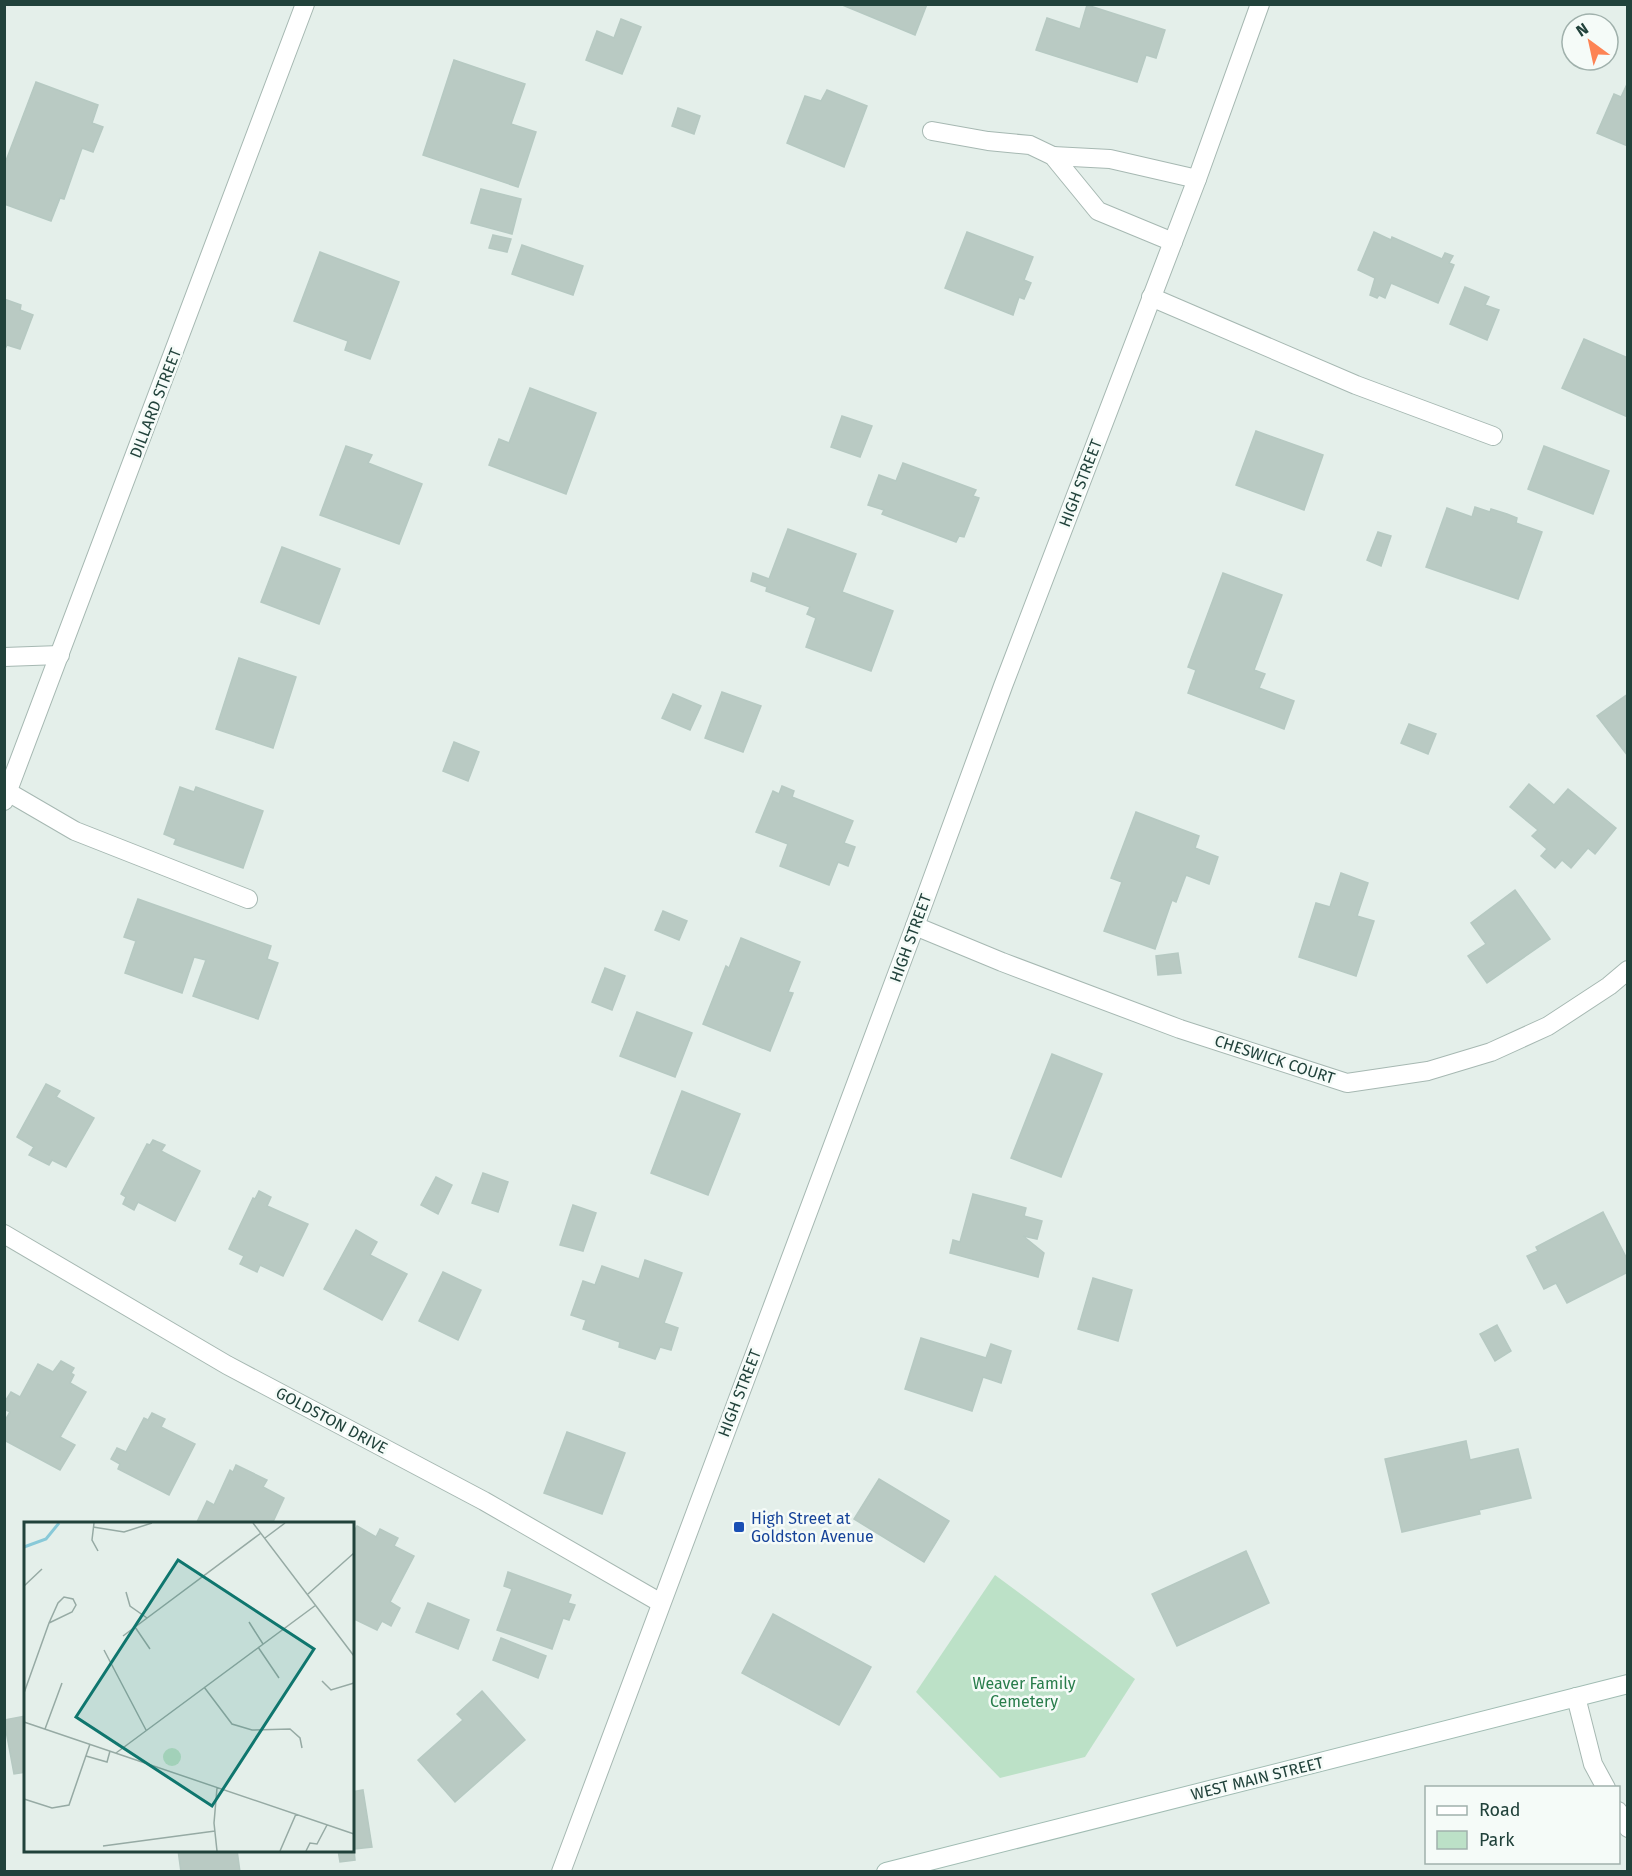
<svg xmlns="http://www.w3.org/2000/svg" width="1632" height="1876" font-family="'Fira Sans',sans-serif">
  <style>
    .green { fill: #bce1c7 }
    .building { fill: #b9cac3; stroke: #b6c9c2; stroke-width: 1.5 }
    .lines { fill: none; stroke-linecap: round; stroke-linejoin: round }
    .service-casing { stroke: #a6b8b2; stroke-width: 20 }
    .minor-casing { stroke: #a6b8b2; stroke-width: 20 }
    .secondary-casing { stroke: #a1bcb3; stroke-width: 20 }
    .service { stroke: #fff; stroke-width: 18 }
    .minor { stroke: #fff; stroke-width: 18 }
    .secondary { stroke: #fff; stroke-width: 18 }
    .transit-dot { fill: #1a4fb4; stroke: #f5fbf8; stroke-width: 2 }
    .labels { text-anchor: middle; stroke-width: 5; stroke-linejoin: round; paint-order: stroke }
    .street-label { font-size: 16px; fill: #21423b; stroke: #f5fbf8 }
    .transit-label { font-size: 16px; fill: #164399; stroke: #f5fbf8; text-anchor: start }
    .park-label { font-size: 16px; fill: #287d4b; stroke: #f5fbf8 }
    .inset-river { fill: none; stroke: #88c9d8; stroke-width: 3 }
    .inset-road { fill: none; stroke: #96aaa4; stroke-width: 1.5 }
    .view { fill: #0f766e; fill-opacity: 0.15; stroke: #0f766e; stroke-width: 3 }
    .inset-edge { fill: none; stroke: #21423b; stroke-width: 3 }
  </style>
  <rect width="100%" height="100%" fill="#e4efea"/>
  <polygon class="green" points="995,1575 1135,1679 1085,1757 1000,1778 916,1692"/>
  <g class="building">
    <polygon points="840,4 927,4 915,35"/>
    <polygon points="1087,5 1165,30 1156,58 1146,55 1137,82 1036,50 1047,18 1080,29"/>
    <polygon points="621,19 641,27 622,74 586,60 597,31 614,38"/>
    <polygon points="454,60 525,84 511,124 536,132 518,187 423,155"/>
    <polygon points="36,82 98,105 92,123 103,127 93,152 82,148 64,199 60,198 51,221 4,204 4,166"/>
    <polygon points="1628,82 1628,146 1597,133 1614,94 1621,97"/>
    <polygon points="827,90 867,106 844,167 787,143 805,96 821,101"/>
    <polygon points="678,108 700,116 694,134 672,126"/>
    <polygon points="481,189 521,199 512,234 471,223"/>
    <polygon points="967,232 1033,257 1024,280 1031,283 1024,299 1019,297 1013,315 945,288"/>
    <polygon points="1374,232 1391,240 1392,237 1442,259 1445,253 1453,256 1449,263 1454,265 1438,303 1391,283 1385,298 1379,295 1377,298 1370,295 1375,278 1358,270"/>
    <polygon points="493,235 511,239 507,252 489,248"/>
    <polygon points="522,245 583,266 573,295 512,274"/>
    <polygon points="320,252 399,282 370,359 345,350 348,341 294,321"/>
    <polygon points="1465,287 1489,297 1485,305 1499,310 1487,340 1450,324"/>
    <polygon points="4,299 21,305 20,310 33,315 20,349 7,345 4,351"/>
    <polygon points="1584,339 1628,358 1628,417 1562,388"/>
    <polygon points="530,388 596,413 566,494 489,465 499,439 509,443"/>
    <polygon points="842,416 872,426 860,457 831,447"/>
    <polygon points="1256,431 1323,455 1304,510 1236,485"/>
    <polygon points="346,446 372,455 368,463 422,484 399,544 320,515"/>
    <polygon points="1544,446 1609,471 1593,514 1528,489"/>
    <polygon points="903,463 976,490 973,496 979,498 964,537 959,536 956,542 882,514 884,510 868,505 879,475 896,481"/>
    <polygon points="1475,507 1490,512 1491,509 1507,514 1517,518 1516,523 1542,532 1518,599 1426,567 1447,508 1472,517"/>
    <polygon points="788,529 856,554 842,592 893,611 871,671 806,647 816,618 807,614 810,607 766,591 767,587 751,581 753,573 769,579"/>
    <polygon points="1378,532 1391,536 1381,566 1367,560"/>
    <polygon points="282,547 340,569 319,624 261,602"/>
    <polygon points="1223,573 1282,595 1254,670 1265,674 1259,688 1294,701 1284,729 1188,693 1196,670 1188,667"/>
    <polygon points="239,658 296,677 273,748 216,729"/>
    <polygon points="722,692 761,706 743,752 705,738"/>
    <polygon points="673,694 701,706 690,730 662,718"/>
    <polygon points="1628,694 1628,756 1597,716"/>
    <polygon points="1409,724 1436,734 1428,754 1401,743"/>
    <polygon points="454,742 479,752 468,781 443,771"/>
    <polygon points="1529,784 1554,805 1568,789 1616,828 1595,854 1588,848 1571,868 1562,860 1555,868 1541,856 1547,849 1532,836 1538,830 1510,807"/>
    <polygon points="782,786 794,791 792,797 853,821 844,843 855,847 848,866 838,862 829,885 780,866 788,844 756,832 773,791 779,794"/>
    <polygon points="180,787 194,792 196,787 263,811 243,868 174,844 176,839 164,834"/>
    <polygon points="1136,812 1199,836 1195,848 1218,857 1209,884 1186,875 1176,902 1172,900 1155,949 1104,931 1122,882 1111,878"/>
    <polygon points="1341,873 1368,883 1357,916 1374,921 1356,976 1299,957 1316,903 1330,907"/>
    <polygon points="1515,890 1550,939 1487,983 1468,956 1486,944 1471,923"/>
    <polygon points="138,899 271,946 267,959 278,963 258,1019 193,996 206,960 194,957 182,993 125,973 136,941 124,937"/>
    <polygon points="663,911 687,921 679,940 655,930"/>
    <polygon points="741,938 800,962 788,992 793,993 770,1051 703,1024 726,966 729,968"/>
    <polygon points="1178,953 1181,973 1158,975 1156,956"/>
    <polygon points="605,968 625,976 612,1010 592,1002"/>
    <polygon points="637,1012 692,1033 675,1077 620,1056"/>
    <polygon points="1052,1054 1102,1074 1061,1177 1011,1158"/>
    <polygon points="46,1084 60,1091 56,1097 94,1118 66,1167 52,1160 49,1165 29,1155 34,1147 17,1137"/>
    <polygon points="682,1091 740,1114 708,1195 651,1173"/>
    <polygon points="153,1140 165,1145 161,1151 200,1171 175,1221 138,1202 134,1210 123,1204 126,1197 121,1194 147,1144 150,1145"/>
    <polygon points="483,1173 508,1182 498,1212 472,1203"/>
    <polygon points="436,1177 452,1185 438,1214 421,1205"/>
    <polygon points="259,1191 271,1197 267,1206 308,1224 283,1276 260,1265 257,1272 240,1264 244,1256 229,1249 253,1198 255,1199"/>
    <polygon points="973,1194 1026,1208 1024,1216 1042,1221 1037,1239 1023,1236 1044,1253 1038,1277 950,1253 953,1240 960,1242"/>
    <polygon points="573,1205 596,1213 583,1251 560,1245"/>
    <polygon points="1603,1212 1628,1261 1628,1272 1567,1303 1556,1283 1544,1289 1527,1256 1538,1251 1536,1247"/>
    <polygon points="356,1230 377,1242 370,1255 407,1274 382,1320 324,1289"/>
    <polygon points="645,1260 682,1273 664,1323 678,1328 671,1350 660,1347 655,1359 619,1347 620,1342 583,1329 586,1320 571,1315 583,1281 595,1285 602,1266 639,1279"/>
    <polygon points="443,1272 481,1290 458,1340 419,1321"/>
    <polygon points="1093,1278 1132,1290 1118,1341 1078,1329"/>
    <polygon points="1497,1325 1511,1351 1495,1361 1480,1334"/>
    <polygon points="921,1338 986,1358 991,1344 1011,1351 1001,1383 983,1377 972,1411 905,1389"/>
    <polygon points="61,1361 74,1368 71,1373 74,1375 70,1383 86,1392 60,1437 75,1445 60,1470 4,1440 4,1422 10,1412 4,1409 4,1403 11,1392 20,1397 38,1364 53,1372"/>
    <polygon points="152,1413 165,1419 161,1427 195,1444 169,1495 118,1469 120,1464 111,1459 117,1448 126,1452 144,1418 148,1420"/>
    <polygon points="567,1432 625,1453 602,1514 544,1493"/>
    <polygon points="1466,1441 1470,1460 1518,1449 1531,1498 1479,1510 1480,1514 1402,1532 1385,1459"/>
    <polygon points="236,1465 267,1480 263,1487 284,1498 272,1524 196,1524 207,1501 214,1505 230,1470 233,1472"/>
    <polygon points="879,1479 949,1521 924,1562 854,1519"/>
    <polygon points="357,1526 376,1537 380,1529 398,1538 394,1546 414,1556 390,1602 400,1608 391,1626 382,1621 377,1630 352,1618 352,1535"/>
    <polygon points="1246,1551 1269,1603 1177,1646 1152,1594"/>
    <polygon points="508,1572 571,1595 568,1603 575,1605 569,1620 563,1618 552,1649 497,1630 512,1589 504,1586"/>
    <polygon points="428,1603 469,1620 458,1649 416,1632"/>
    <polygon points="773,1614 871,1667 839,1725 742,1673"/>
    <polygon points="501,1638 546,1656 538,1678 493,1660"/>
    <polygon points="482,1691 525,1740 455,1802 418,1760 463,1720 457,1714"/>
    <polygon points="26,1716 26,1772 14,1774 4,1720"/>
    <polygon points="363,1790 372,1847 354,1849 355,1860 340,1862 338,1850 352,1850 352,1792"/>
    <polygon points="178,1850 237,1850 240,1872 181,1872"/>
  </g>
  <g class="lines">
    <g class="service-casing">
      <g id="service">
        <polyline points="932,131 988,141 1030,145 1053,156 1098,211 1173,242"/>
        <polyline points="1053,156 1110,159 1197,179"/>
        <polyline points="1151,297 1356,385 1493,436"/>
        <polyline points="4,657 60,655"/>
        <polyline points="8,792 75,831 248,899"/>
      </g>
    </g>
    <g class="minor-casing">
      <g id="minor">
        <polyline points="4,801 305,4"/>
        <polyline points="915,926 1002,962 1180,1029 1347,1083 1428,1071 1491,1052 1548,1026 1609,986 1628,970"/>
        <polyline points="4,1234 227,1365 484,1501 661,1603"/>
        <polyline points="1576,1697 1593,1764 1606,1788"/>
        <polyline points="1618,1811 1628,1828"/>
        <polyline points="561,1872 915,926 1003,686 1197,179 1260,4"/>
      </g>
    </g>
    <g class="secondary-casing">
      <polyline id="secondary" points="886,1872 1628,1684"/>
    </g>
    <use href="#service" class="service"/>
    <use href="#minor" class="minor"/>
    <use href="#secondary" class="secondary"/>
  </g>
  <rect class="transit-dot" x="733" y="1521" width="12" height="12" rx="3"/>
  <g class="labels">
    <g class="street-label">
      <text transform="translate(155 403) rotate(-69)" y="6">DILLARD STREET</text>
      <text transform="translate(1080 483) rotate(-69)" y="6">HIGH STREET</text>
      <text transform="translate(910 938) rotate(-70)" y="6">HIGH STREET</text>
      <text transform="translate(1275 1059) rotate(18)" y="6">CHESWICK COURT</text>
      <text transform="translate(739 1393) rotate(-69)" y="6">HIGH STREET</text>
      <text transform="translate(332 1420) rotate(28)" y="6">GOLDSTON DRIVE</text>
      <text transform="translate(1257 1778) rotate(-14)" y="6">WEST MAIN STREET</text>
    </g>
    <g class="transit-label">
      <text x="751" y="1524">High Street at<tspan x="751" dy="18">Goldston Avenue</tspan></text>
    </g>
    <g class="park-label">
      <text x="1024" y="1689">Weaver Family<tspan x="1024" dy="18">Cemetery</tspan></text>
    </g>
  </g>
  <g transform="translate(24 1522)">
    <rect width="330" height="330" fill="#e4efea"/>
    <path d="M139 235a9 9 0 1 1 18 0a9 9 0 1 1-18 0Z" fill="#bce1c7"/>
    <path class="inset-river" d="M0 25 22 17 35 1"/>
    <path class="inset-road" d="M70 1 68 18 74 29M229 1 330 134M69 5 100 10 128 1M241 16 261 1M0 64 18 47M102 70 106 84 123 96M284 72 330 31M225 100 239 122M111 105 126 127M99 114 237 11M234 125 255 156M80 128 122 208M298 159 307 168 330 161M180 165 208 202 228 208 266 207 276 216 278 226M0 171 25 101 34 81 40 75 49 77 52 83 48 90 25 101M0 200 330 312M21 207 38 161M92 231 292 83M62 234 83 240 86 229M0 277 28 286 45 283 66 222M79 324 191 309M193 329 190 301 193 266M256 329 272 292M282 329 286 321 293 322 303 303"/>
    <path class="view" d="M154 38 290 127 188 284 52 195Z"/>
    <rect width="330" height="330" class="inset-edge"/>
  </g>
  <rect width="1632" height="1876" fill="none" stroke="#21423b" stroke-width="12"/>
  <rect x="1425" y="1786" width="195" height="78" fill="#f5fbf8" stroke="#a0b1ac" stroke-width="1.5"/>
  <rect x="1437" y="1806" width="30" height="9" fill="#ffffff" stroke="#a0b1ac" stroke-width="1.5"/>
  <text x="1479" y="1816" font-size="18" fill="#21423b">Road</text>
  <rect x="1437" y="1831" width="30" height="18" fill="#bce1c7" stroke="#a0b1ac" stroke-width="1.5"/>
  <text x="1479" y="1846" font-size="18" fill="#21423b">Park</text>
  <g transform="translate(1590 42) rotate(327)"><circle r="28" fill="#f5fbf8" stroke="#a0b1ac" stroke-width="1.5"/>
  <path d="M0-4.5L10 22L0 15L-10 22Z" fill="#fd8354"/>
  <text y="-9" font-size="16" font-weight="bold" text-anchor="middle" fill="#21423b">N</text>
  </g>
</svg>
